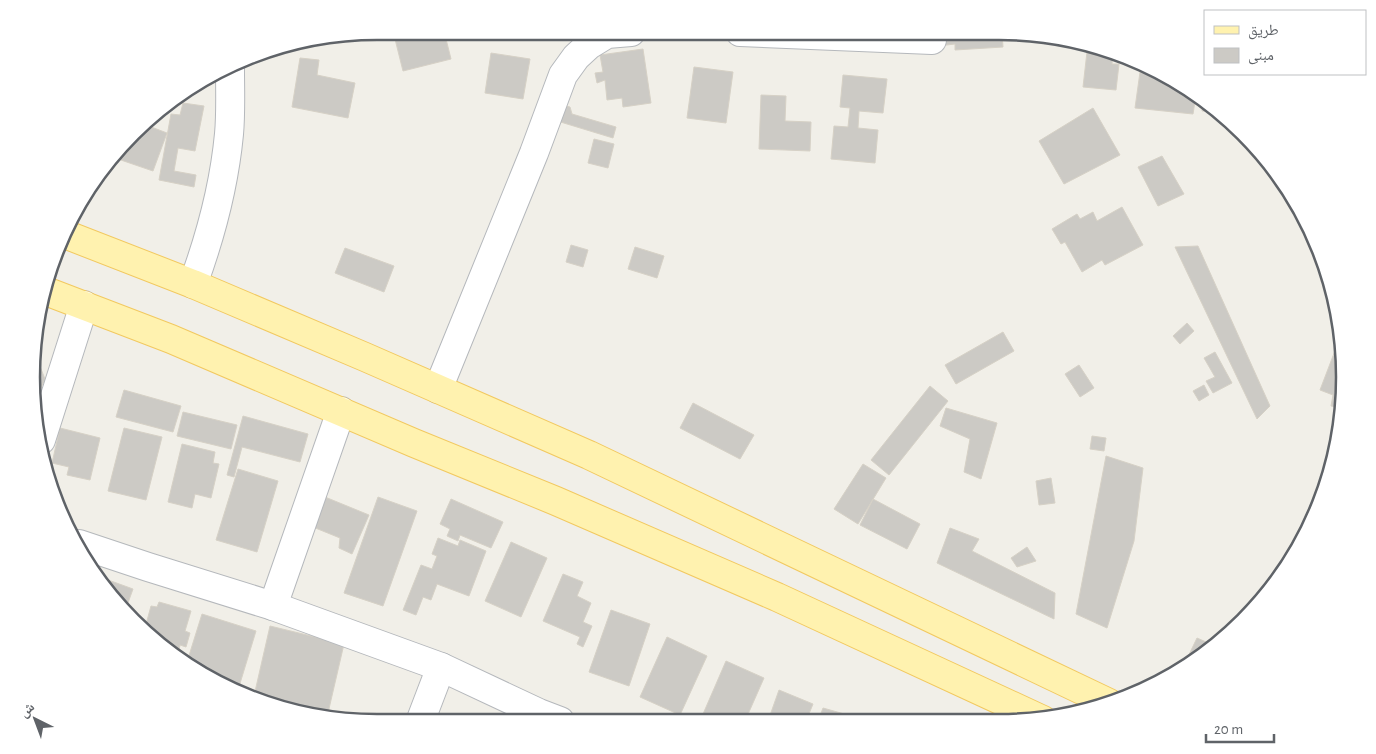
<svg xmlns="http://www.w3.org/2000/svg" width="1376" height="754" font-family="'Alegreya Sans','Noto Naskh Arabic',sans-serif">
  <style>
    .building { fill: #cccac5; stroke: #d6d1c6 }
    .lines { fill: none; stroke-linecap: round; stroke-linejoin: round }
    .minor-casing { stroke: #b5b8bc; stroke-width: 30 }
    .major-casing { stroke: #f2c960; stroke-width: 30 }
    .minor { stroke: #fff; stroke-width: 28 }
    .major { stroke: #fff2af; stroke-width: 28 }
    .rim { fill: none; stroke: #5f6368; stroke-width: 2.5 }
  </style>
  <rect width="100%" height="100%" fill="#f1efe8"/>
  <g class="building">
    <polygon points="393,31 444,31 451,59 403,71"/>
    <polygon points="937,32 1002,32 1003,47 955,50 955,44 938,46"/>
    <polygon points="1088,43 1113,53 1112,64 1119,64 1116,90 1083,87"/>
    <polygon points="643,49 651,103 623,107 622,98 607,100 605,80 597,83 595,73 603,72 600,55"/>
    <polygon points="491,53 530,59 523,99 485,93"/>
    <polygon points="300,58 319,60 317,75 355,83 348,118 292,107"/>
    <polygon points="1141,65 1172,77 1196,95 1193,114 1135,108"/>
    <polygon points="694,67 733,72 726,123 687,118"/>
    <polygon points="843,75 887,79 883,113 859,111 858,128 878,130 875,163 831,159 834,126 848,127 850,108 840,107"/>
    <polygon points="761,95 786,96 785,121 811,122 810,151 759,149"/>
    <polygon points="1203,100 1221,112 1202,111"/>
    <polygon points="183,103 204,106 195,151 178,148 174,171 196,175 194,187 159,180 171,114 180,115"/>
    <polygon points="559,104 570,107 572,114 616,127 613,138 554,120"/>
    <polygon points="1093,108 1120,155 1064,184 1039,141"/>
    <polygon points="146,125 167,133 153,171 115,158"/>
    <polygon points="594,139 614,144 608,168 588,163"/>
    <polygon points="1162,156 1184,194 1158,206 1138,167"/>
    <polygon points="1122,207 1143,245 1105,265 1102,260 1082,272 1065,242 1061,244 1052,229 1077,214 1080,219 1093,212 1097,221"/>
    <polygon points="571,245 588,250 583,267 566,262"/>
    <polygon points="1198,246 1270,406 1257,419 1175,247"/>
    <polygon points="635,247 664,256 657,278 628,269"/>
    <polygon points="345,248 394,266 384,292 335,273"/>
    <polygon points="1324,264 1332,284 1321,282"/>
    <polygon points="1187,323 1194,331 1180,344 1173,336"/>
    <polygon points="1003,332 1014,351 956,384 945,365"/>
    <polygon points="1341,335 1344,354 1342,408 1331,406 1333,395 1320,390"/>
    <polygon points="1215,352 1232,383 1213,393 1206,381 1215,377 1204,358"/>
    <polygon points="36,362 39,364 45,379 34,403 32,400"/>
    <polygon points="1079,365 1094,388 1080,397 1065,374"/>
    <polygon points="1204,385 1209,395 1199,401 1193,391"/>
    <polygon points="930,386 948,401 889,475 871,460"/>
    <polygon points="124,390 181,406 173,432 116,417"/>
    <polygon points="693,403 754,435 740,459 680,428"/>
    <polygon points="946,408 997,423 981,479 964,472 970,439 940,426"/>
    <polygon points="183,412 237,425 231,449 177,436"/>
    <polygon points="243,416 308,434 300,462 242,447 234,477 227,475"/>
    <polygon points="60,428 100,438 90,480 67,475 69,467 52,463"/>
    <polygon points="124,428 162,437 146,500 108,491"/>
    <polygon points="1092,436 1106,438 1104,451 1090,449"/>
    <polygon points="182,444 215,452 213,463 219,464 211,498 195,494 192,508 168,502"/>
    <polygon points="1106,456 1143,468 1134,541 1107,628 1076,614"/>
    <polygon points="863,464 886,478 858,524 834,509"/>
    <polygon points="238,469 278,481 257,552 216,540"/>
    <polygon points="1051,478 1055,503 1039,505 1036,481"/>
    <polygon points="325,497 369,515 352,554 339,548 340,538 313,527"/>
    <polygon points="378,497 417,511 383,606 344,593"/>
    <polygon points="451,499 503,522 491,548 460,535 458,541 447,536 450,529 440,524"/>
    <polygon points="873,499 920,524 907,549 860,525"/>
    <polygon points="950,528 979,539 972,551 1055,593 1054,619 937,563"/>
    <polygon points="438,538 458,546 460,540 486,551 469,596 437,584 431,600 423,597 416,615 403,610 421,565 432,569 437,556 432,554"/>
    <polygon points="511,542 547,558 521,617 485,601"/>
    <polygon points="1027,547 1036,561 1017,567 1011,558"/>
    <polygon points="563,574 583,582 577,596 591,603 583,622 592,626 583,647 577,644 580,637 543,621"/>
    <polygon points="100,577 133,589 125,611 117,605"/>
    <polygon points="159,602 191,611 185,631 190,633 186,647 180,645 178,655 145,628 151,606 157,607"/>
    <polygon points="611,610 650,624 629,686 589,672"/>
    <polygon points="202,614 256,631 238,690 204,677 187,662"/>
    <polygon points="270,626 344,644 328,713 254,696"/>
    <polygon points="667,637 707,656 680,715 640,697"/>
    <polygon points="1197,638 1213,645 1191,664 1187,667 1184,665"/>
    <polygon points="726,661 764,678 745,721 700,721"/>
    <polygon points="779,690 813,704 806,721 768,721"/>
    <polygon points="823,708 855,717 853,720 818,721"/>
  </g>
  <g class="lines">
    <g class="minor-casing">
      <g id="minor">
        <polyline points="740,32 932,40"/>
        <path d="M193 284C211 235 224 187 229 134 231 113 230 91 230 69"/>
        <polyline points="438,389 534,153 563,75 576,57 589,45 607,34 631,32"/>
        <polyline points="41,440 84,305"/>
        <polyline points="79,544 148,567 273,606 441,667 539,713 560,721"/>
        <polyline points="273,606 341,411"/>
        <polyline points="420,722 441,667"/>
      </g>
    </g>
    <g class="major-casing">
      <g id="major">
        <polyline points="67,235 193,284 365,357 589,455 1109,703"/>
        <polyline points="43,290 171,339 414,443 556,501 777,597 1043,720"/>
      </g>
    </g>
    <use href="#minor" class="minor"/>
    <use href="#major" class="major"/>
  </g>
  <path d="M0 0H1376V754H0ZM377 40H999A337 337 0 0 1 1336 377V377A337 337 0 0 1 999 714H377A337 337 0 0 1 40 377V377A337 337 0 0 1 377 40Z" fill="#fff" fill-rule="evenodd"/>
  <path class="rim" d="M377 40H999A337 337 0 0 1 1336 377V377A337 337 0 0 1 999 714H377A337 337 0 0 1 40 377V377A337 337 0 0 1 377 40Z"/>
  <rect x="1204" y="10" width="162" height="65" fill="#ffffff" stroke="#bfc1c3"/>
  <rect x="1214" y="26" width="25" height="8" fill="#fff2af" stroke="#bfc1c3"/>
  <text x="1248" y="35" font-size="15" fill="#5f6368">طريق</text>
  <rect x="1214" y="48" width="25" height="15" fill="#cccac5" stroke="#bfc1c3"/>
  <text x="1248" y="60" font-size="15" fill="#5f6368">مبنى</text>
  <g transform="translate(35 719) rotate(318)" stroke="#ffffff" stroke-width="4" paint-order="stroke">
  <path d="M0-4L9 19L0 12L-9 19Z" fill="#5f6368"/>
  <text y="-8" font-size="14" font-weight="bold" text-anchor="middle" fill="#5f6368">ش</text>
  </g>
  <path d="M1206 734v8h68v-8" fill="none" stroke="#5f6368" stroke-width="2.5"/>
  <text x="1214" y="734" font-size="15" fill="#5f6368" stroke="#ffffff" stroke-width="4" paint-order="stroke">20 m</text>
</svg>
